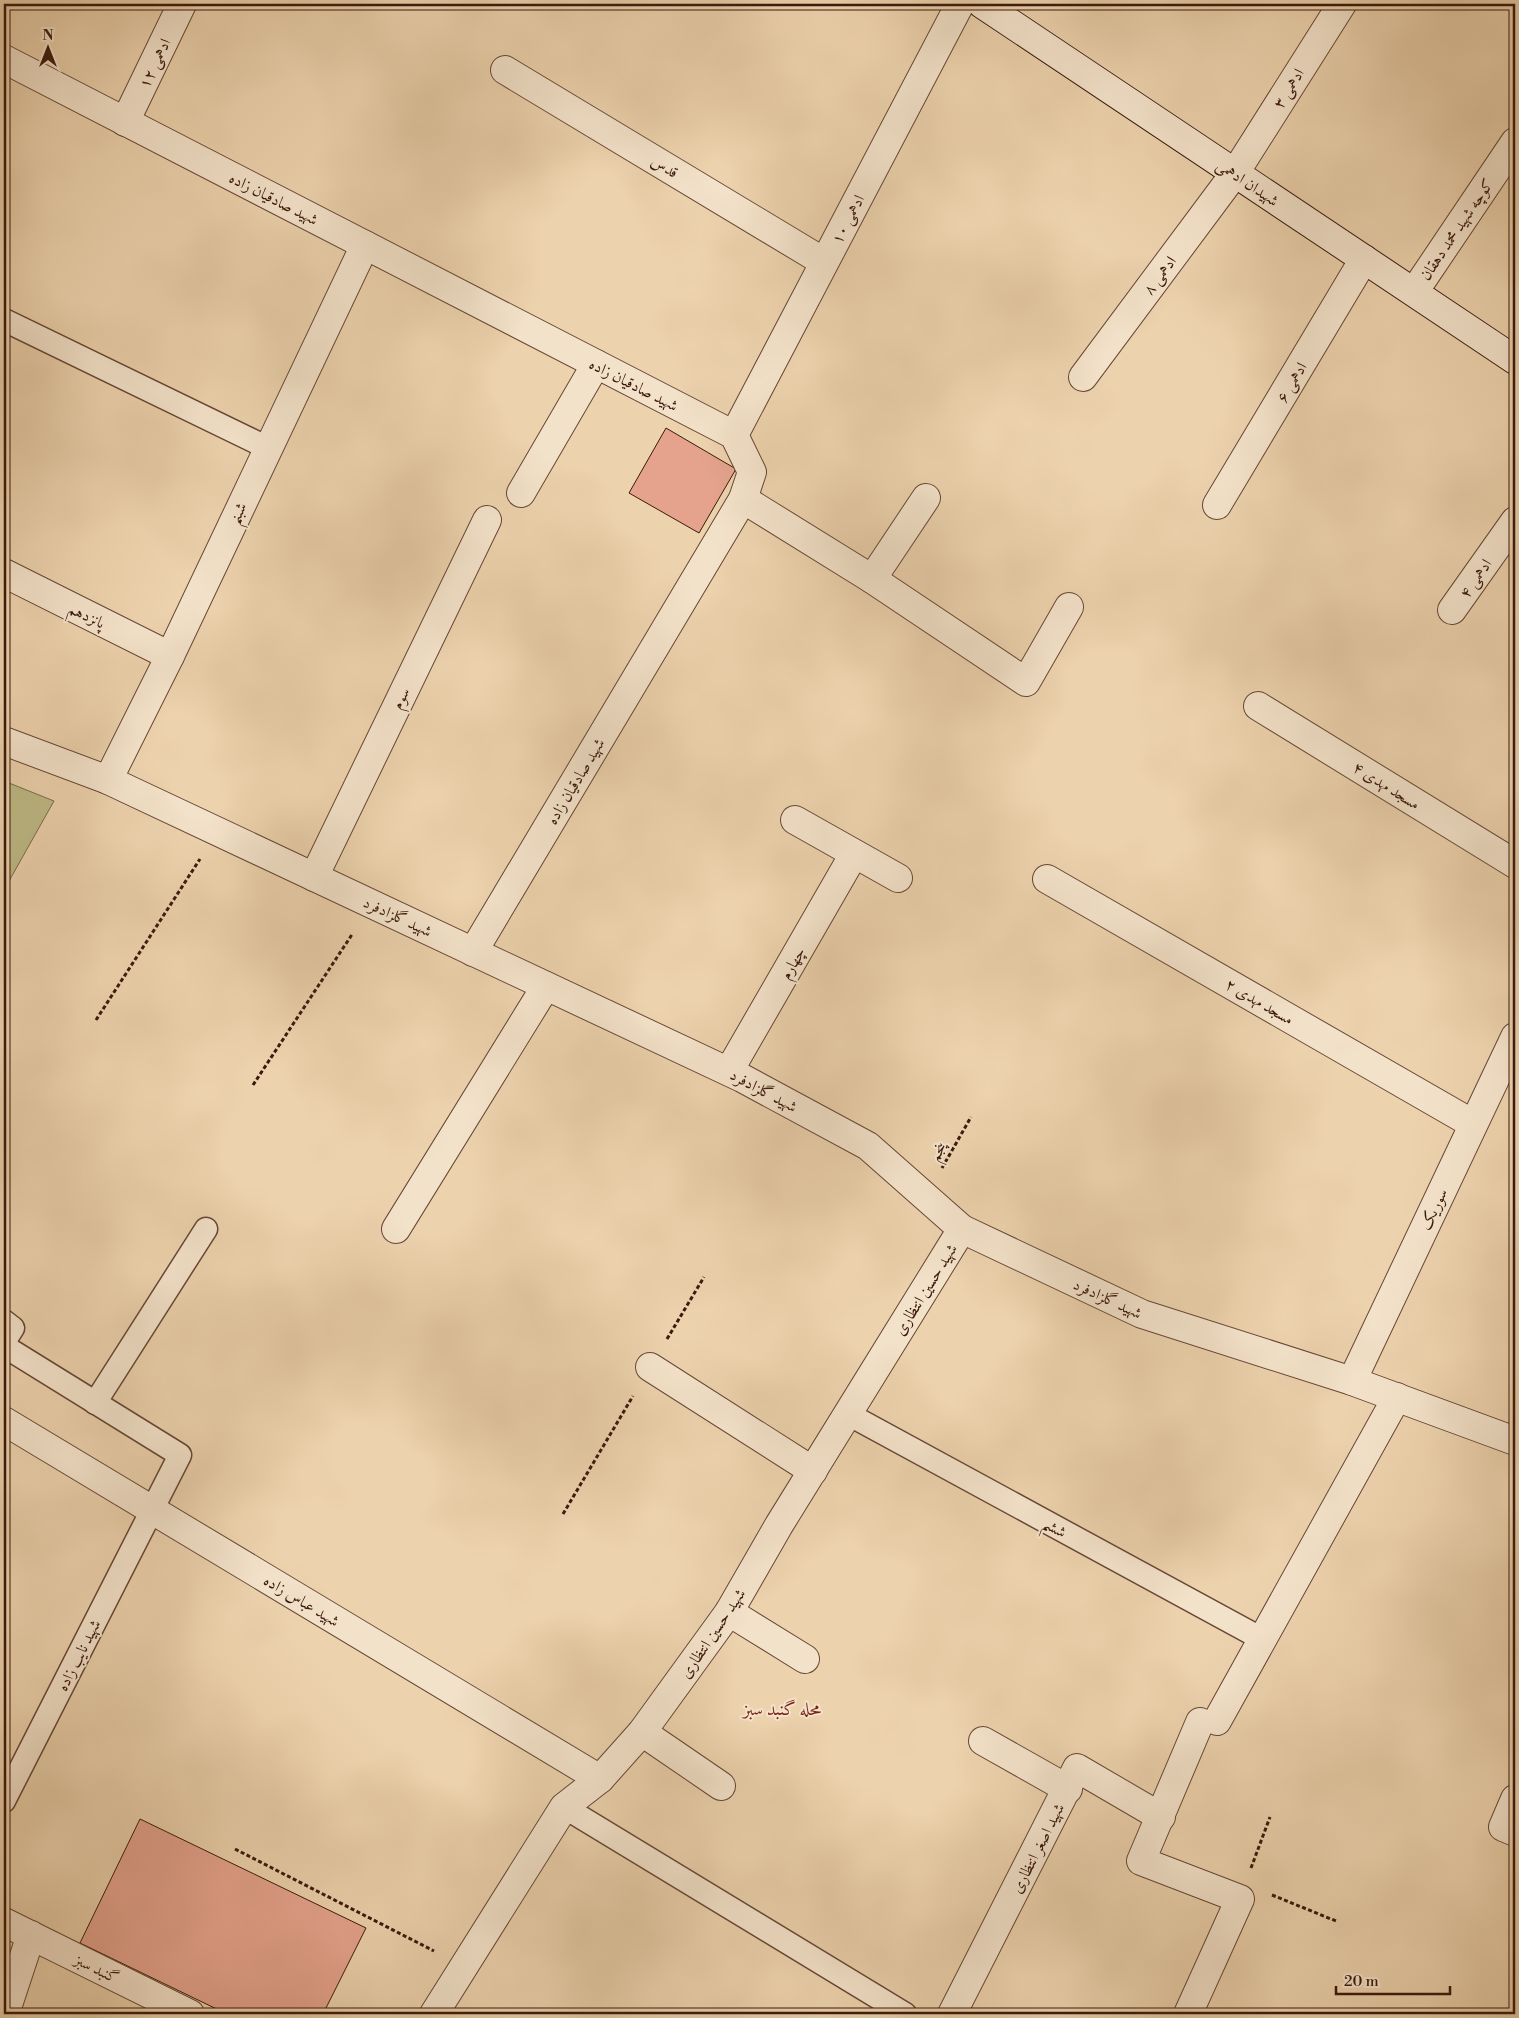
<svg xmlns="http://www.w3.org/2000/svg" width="1519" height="2018" font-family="'Libre Bodoni',Amiri,serif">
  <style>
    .green { fill: #bdba86; stroke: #7c6a4a }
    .building { fill: #e5a38e; stroke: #3b190d }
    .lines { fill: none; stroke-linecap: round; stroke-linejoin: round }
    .lane-casing { stroke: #674735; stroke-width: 25 }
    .street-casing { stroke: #674735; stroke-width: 30 }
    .secondary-casing { stroke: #3b190d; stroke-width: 30 }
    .path { stroke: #3b190d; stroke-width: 3; stroke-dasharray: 4 2.5; stroke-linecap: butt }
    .lane { stroke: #f3e2ca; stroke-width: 22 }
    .street { stroke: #f3e2ca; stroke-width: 28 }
    .secondary { stroke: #f3e2ca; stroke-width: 28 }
    .labels { text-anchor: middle; stroke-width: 4; stroke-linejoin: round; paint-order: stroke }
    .street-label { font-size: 16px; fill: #3b190d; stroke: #f3e2ca }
    .neighbourhood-label { font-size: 18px; fill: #7a1f14; stroke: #f3e2ca }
  </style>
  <rect width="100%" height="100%" fill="#ecd2ad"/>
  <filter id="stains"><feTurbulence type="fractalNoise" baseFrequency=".004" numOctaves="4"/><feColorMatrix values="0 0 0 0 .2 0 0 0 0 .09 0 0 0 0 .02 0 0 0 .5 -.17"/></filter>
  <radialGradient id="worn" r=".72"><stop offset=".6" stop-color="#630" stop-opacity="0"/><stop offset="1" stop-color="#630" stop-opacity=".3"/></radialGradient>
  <polygon class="green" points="4,781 54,801 4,890"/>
  <g class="building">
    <polygon points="666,428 736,469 699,533 629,493"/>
    <polygon points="140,1819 366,1928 323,2014 227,2014 80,1943"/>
  </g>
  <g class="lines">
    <g class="lane-casing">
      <g id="lane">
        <polyline points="4,320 268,448"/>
        <polyline points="4,1321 13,1328 4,1342"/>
        <polyline points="4,1346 180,1455 4,1801"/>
        <polyline points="95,1403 206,1229"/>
        <polyline points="848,1414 1262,1639"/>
        <polyline points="564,1807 905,2014"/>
      </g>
    </g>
    <g class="street-casing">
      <g id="street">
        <polyline points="4,59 734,435 752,472 743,499 473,952"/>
        <polyline points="505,70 824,262"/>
        <polyline points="125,122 182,4"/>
        <polyline points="1414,292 1515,142"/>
        <polyline points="1083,377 1235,173 1342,4"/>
        <polyline points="734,435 960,4"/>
        <polyline points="521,493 596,364"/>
        <polyline points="743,499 872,579 1026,682 1069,607"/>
        <polyline points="1217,505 1364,259"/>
        <polyline points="4,573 170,656"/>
        <polyline points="872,579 926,498"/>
        <polyline points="1452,610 1515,521"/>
        <polyline points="1258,706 1515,864"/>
        <polyline points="4,741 108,780 742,1078 868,1146 962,1229 1142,1314 1352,1381 1515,1441"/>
        <polyline points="108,780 170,656 365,245"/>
        <polyline points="795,820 898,878"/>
        <polyline points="314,877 487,520"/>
        <polyline points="1047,879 1473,1124"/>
        <polyline points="729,1071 854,854"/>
        <polyline points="396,1229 546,986"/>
        <polyline points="650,1367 813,1471"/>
        <polyline points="1352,1381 1515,1037"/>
        <polyline points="4,1421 600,1779"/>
        <polyline points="729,1612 805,1659"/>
        <polyline points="1217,1721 1397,1397"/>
        <polyline points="642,1732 721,1786"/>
        <polyline points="983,1741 1068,1789"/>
        <polyline points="1515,1799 1503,1827 1515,1832"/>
        <polyline points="4,1922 190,2014"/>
        <polyline points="5,2014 31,1935"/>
        <polyline points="434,2014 564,1807 600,1779 642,1732 729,1612 779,1525 962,1229"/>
        <polyline points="952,2014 1077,1768 1161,1817"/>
        <polyline points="1188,2014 1240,1899 1141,1861 1200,1722"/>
      </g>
    </g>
    <g class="secondary-casing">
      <polyline id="secondary" points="982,4 1515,360"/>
    </g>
    <g class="path">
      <polyline points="96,1020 200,859"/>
      <polyline points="253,1085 353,933"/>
      <polyline points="942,1168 971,1117"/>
      <polyline points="667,1339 704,1277"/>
      <polyline points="563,1514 633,1396"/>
      <polyline points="235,1849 434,1951"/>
      <polyline points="1251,1868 1270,1817"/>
      <polyline points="1272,1895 1336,1921"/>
    </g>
    <use href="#lane" class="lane"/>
    <use href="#street" class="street"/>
    <use href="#secondary" class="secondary"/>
  </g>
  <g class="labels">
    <g class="street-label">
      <text transform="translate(154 63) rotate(-64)" y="6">ادهمی ۱۲</text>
      <text transform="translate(1288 88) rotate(-58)" y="6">ادهمی ۳</text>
      <text transform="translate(665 166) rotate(31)" y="6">قدس</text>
      <text transform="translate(1248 182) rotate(34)" y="6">شهیدان ادهمی</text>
      <text transform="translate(274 198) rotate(27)" y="6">شهید صادقیان زاده</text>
      <text transform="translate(847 219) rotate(-62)" y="6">ادهمی ۱۰</text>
      <text transform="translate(1456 229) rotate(-56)" y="6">کوچه شهید محمد دهقان</text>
      <text transform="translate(1159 275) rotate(-53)" y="6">ادهمی ۸</text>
      <text transform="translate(1291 382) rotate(-59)" y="6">ادهمی ۶</text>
      <text transform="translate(634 384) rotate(27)" y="6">شهید صادقیان زاده</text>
      <text transform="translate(237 513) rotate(-65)" y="6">شبنم</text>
      <text transform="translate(1475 578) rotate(-55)" y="6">ادهمی ۴</text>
      <text transform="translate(87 615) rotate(26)" y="6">پانزدهم</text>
      <text transform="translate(400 698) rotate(-64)" y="6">سوم</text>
      <text transform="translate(575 781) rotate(-59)" y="6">شهید صادقیان زاده</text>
      <text transform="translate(1387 785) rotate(32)" y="6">مسجد مهدی ۴</text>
      <text transform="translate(398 916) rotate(25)" y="6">شهید گلزادفرد</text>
      <text transform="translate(792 963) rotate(-60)" y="6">چهارم</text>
      <text transform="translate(1260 1001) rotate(30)" y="6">مسجد مهدی ۲</text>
      <text transform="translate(764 1090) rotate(28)" y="6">شهید گلزادفرد</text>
      <text transform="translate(937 1151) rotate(-60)" y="6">پنجم</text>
      <text transform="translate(1433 1209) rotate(-65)" y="6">سوریک</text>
      <text transform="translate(925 1289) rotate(-58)" y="6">شهید حسین انتظاری</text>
      <text transform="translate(1108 1298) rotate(25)" y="6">شهید گلزادفرد</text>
      <text transform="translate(1055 1527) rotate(29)" y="6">ششم</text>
      <text transform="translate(302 1600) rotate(31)" y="6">شهید عباس زاده</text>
      <text transform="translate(712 1633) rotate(-56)" y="6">شهید حسین انتظاری</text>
      <text transform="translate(78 1655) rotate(-63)" y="6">شهید نایب زاده</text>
      <text transform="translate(1037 1848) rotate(-63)" y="6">شهید اصغر انتظاری</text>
      <text transform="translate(97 1968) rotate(26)" y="6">گنبد سبز</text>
    </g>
    <g class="neighbourhood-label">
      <text x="782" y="1715">محله گنبد سبز</text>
    </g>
  </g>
  <rect width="1519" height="2018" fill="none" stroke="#ecd2ad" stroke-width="20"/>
  <rect x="5" y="5" width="1509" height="2008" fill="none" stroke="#3b190d" stroke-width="2.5"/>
  <rect x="10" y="10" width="1499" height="1998" fill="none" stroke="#3b190d"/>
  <g transform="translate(48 48)" stroke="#f3e2ca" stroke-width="4" paint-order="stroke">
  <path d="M0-4L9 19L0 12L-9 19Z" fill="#3b190d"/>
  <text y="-8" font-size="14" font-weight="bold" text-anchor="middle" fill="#3b190d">N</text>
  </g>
  <path d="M1336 1986v8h114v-8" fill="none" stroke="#3b190d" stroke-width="2.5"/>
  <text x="1344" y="1986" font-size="15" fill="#3b190d" stroke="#f3e2ca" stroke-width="4" paint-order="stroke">20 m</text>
  <rect width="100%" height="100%" filter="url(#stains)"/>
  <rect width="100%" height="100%" fill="url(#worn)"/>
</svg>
